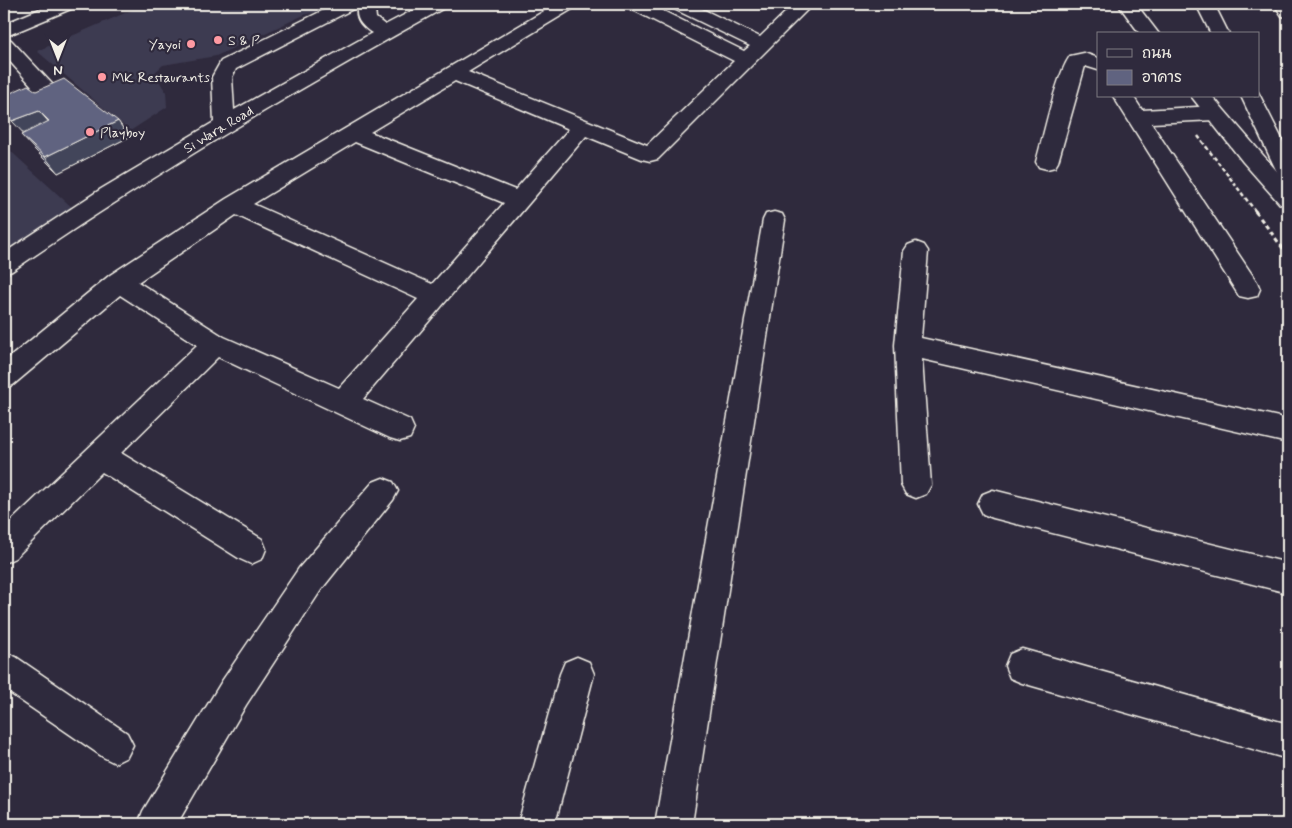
<svg xmlns="http://www.w3.org/2000/svg" width="1292" height="828" font-family="Mynerve,'Playpen Sans Thai',sans-serif">
  <style>
    .built { fill: #3e3b51 }
    .lines { fill: none; stroke-linecap: round; stroke-linejoin: round }
    .minor-casing { stroke: #f4f1e8; stroke-width: 3 }
    .major-casing { stroke: #f4f1e8; stroke-width: 3 }
    .highway-casing { stroke: #f4f1e8; stroke-width: 3 }
    .path-far1 { stroke: #f4f1e8; stroke-width: 2.5; stroke-dasharray: 4 2.5; stroke-linecap: butt }
    .path { stroke: #f4f1e8; stroke-width: 3; stroke-dasharray: 4.5 4; stroke-linecap: butt }
    .minor { fill: #2f2a3d; fill-rule: evenodd }
    .major { fill: #2f2a3d; fill-rule: evenodd }
    .highway { fill: #2f2a3d; fill-rule: evenodd }
    .wall { fill: #53556e; stroke: #f4f1e8 }
    .shaded-wall { fill: #43455a; stroke: #f4f1e8 }
    .building { fill: #606380; stroke: #f4f1e8 }
    .poi-dot { fill: #ff9aa2; stroke: #2f2a3d; stroke-width: 2 }
    .labels { text-anchor: middle; stroke-width: 4.5; stroke-linejoin: round; paint-order: stroke }
    .far-poi-label { font-size: 14px; fill: #f4f1e8; stroke: #2f2a3d; text-anchor: start }
    .far-street-label { font-size: 14px; fill: #f4f1e8; stroke: #2f2a3d }
  </style>
  <rect width="100%" height="100%" fill="#2f2a3d"/>
  <filter id="ink" filterUnits="userSpaceOnUse"><feTurbulence type="fractalNoise" baseFrequency=".02" numOctaves="2"/><feDisplacementMap in="SourceGraphic" scale="10" xChannelSelector="R" yChannelSelector="G"/><feConvolveMatrix kernelMatrix="1 2 1 2 8 2 1 2 1" color-interpolation-filters="sRGB"/></filter>
  <g filter="url(#ink)">
    <g class="built">
      <polygon points="146,4 337,4 329,10 306,14 216,56 163,65 154,73 166,92 167,107 130,131 37,51"/>
      <polygon points="4,145 76,211 4,262"/>
    </g>
    <g class="lines">
      <g class="minor-casing">
        <g id="minor">
          <polygon points="52,4 76,4 73,8 4,37 4,24"/>
          <path d="M336 4H358L355 8 236 69 232 77 234 110 372 33C361 26 353 16 359 4H377L375 9 376 18 385 25 425 4H447L444 8C297 90 151 175 12 271L4 274V253L101 189 214 122 212 77 221 61Z"/>
          <path d="M556 4H577L574 8 468 72 647 145 734 61 629 8 626 4H649L744 51 750 46 672 8 669 4H692L760 37 794 4H813L658 159 650 161 642 159 586 136 363 399 410 420 414 429 410 438 400 441 390 438 218 357 121 453 262 539 266 549 262 559 251 564 240 559 102 472 15 558 4 563V528L197 345 120 295 13 385 4 388V362L110 275 226 199ZM455 81 569 129 515 190 370 132ZM355 142 504 203 432 284 253 204ZM236 215 418 299 339 388 224 337 138 282Z"/>
          <polygon points="4,38 11,40 53,85 45,96 4,114 4,100 32,86 4,55"/>
          <path d="M1084 53 1098 58V70L1085 66 1058 162 1055 167 1047 169 1039 167 1036 162C1044 135 1055 78 1070 56Z"/>
          <polygon points="1113,96 1133,96 1142,110 1215,106 1222,108 1225,113 1222,118 1215,120 1151,123 1257,282 1260,289 1257,296 1248,298 1239,296"/>
          <polygon points="774,212 782,214 785,220 692,824 655,824 763,220 766,214"/>
          <polygon points="916,242 924,245 928,251 921,338 1288,419 1288,443 922,359 931,485 926,494 916,498 906,494 901,485 895,345 904,251 908,245"/>
          <polygon points="383,478 393,482 398,491 393,500 321,590 246,705 177,824 138,824 143,811 222,681 299,568 373,482"/>
          <polygon points="993,490 1288,563 1288,593 993,518 983,514 978,504 983,494"/>
          <polygon points="1022,649 1288,724 1288,759 1022,683 1010,678 1005,666 1010,654"/>
          <polygon points="4,652 16,657 127,733 133,745 127,757 115,763 103,757 4,689"/>
          <polygon points="577,657 589,662 594,674 555,824 518,824 560,674 565,662"/>
        </g>
      </g>
      <g class="major-casing">
        <g id="major">
          <polygon points="1118,4 1136,4 1159,34 1140,34"/>
          <polygon points="1191,96 1212,96 1288,184 1288,206 1280,204 1243,162"/>
        </g>
      </g>
      <g class="highway-casing">
        <g id="highway">
          <polygon points="1196,4 1214,4 1229,34 1211,34"/>
          <polygon points="1274,4 1288,4 1288,17 1282,16"/>
          <polygon points="1258,92 1288,151 1288,179 1280,177 1277,172 1241,96 1258,96"/>
        </g>
      </g>
      <polyline class="path-far1" points="1198,136 1256,212"/>
      <polyline class="path" points="1255,211 1288,255"/>
      <use href="#minor" class="minor"/>
      <use href="#major" class="major"/>
      <use href="#highway" class="highway"/>
    </g>
    <polygon class="wall" points="4,111 118,121 129,137 58,173 35,150 21,135 24,133"/>
    <g class="shaded-wall">
      <polygon points="39,111 53,127 27,137 12,121"/>
      <polygon points="118,121 129,137 58,173 45,157"/>
    </g>
    <polygon class="building" points="64,79 118,121 45,157 21,135 49,121 39,111 12,121 4,111 4,96 28,85 36,91"/>
  </g>
  <g class="poi-dot">
    <circle cx="218" cy="40" r="5"/>
    <circle cx="191" cy="44" r="5"/>
    <circle cx="102" cy="77" r="5"/>
    <circle cx="90" cy="132" r="5"/>
  </g>
  <g class="labels">
    <g class="far-poi-label">
      <text x="228" y="45">S &amp; P</text>
      <text x="181" y="49" text-anchor="end">Yayoi</text>
      <text x="112" y="82">MK Restaurants</text>
      <text x="100" y="137">Playboy</text>
    </g>
    <g class="far-street-label">
      <text transform="translate(218 129) rotate(-31)" y="5">Si Wara Road</text>
    </g>
  </g>
  <rect width="1292" height="828" fill="none" stroke="#2f2a3d" stroke-width="20"/>
  <rect x="10" y="10" width="1272" height="808" fill="none" stroke="#f4f1e8" stroke-width="2" filter="url(#ink)"/>
  <rect x="1097" y="32" width="162" height="65" fill="#2f2a3d" stroke="#7e7a81"/>
  <rect x="1107" y="49" width="25" height="8" fill="#2f2a3d" stroke="#7e7a81"/>
  <text x="1142" y="58" font-size="15" fill="#f4f1e8">ถนน</text>
  <rect x="1107" y="70" width="25" height="15" fill="#606380" stroke="#7e7a81"/>
  <text x="1142" y="82" font-size="15" fill="#f4f1e8">อาคาร</text>
  <g transform="translate(58 58) rotate(180)" stroke="#2f2a3d" stroke-width="4" paint-order="stroke">
  <path d="M0-4L9 19L0 12L-9 19Z" fill="#f4f1e8"/>
  <text y="-8" font-size="14" font-weight="bold" text-anchor="middle" fill="#f4f1e8">N</text>
  </g>
</svg>
